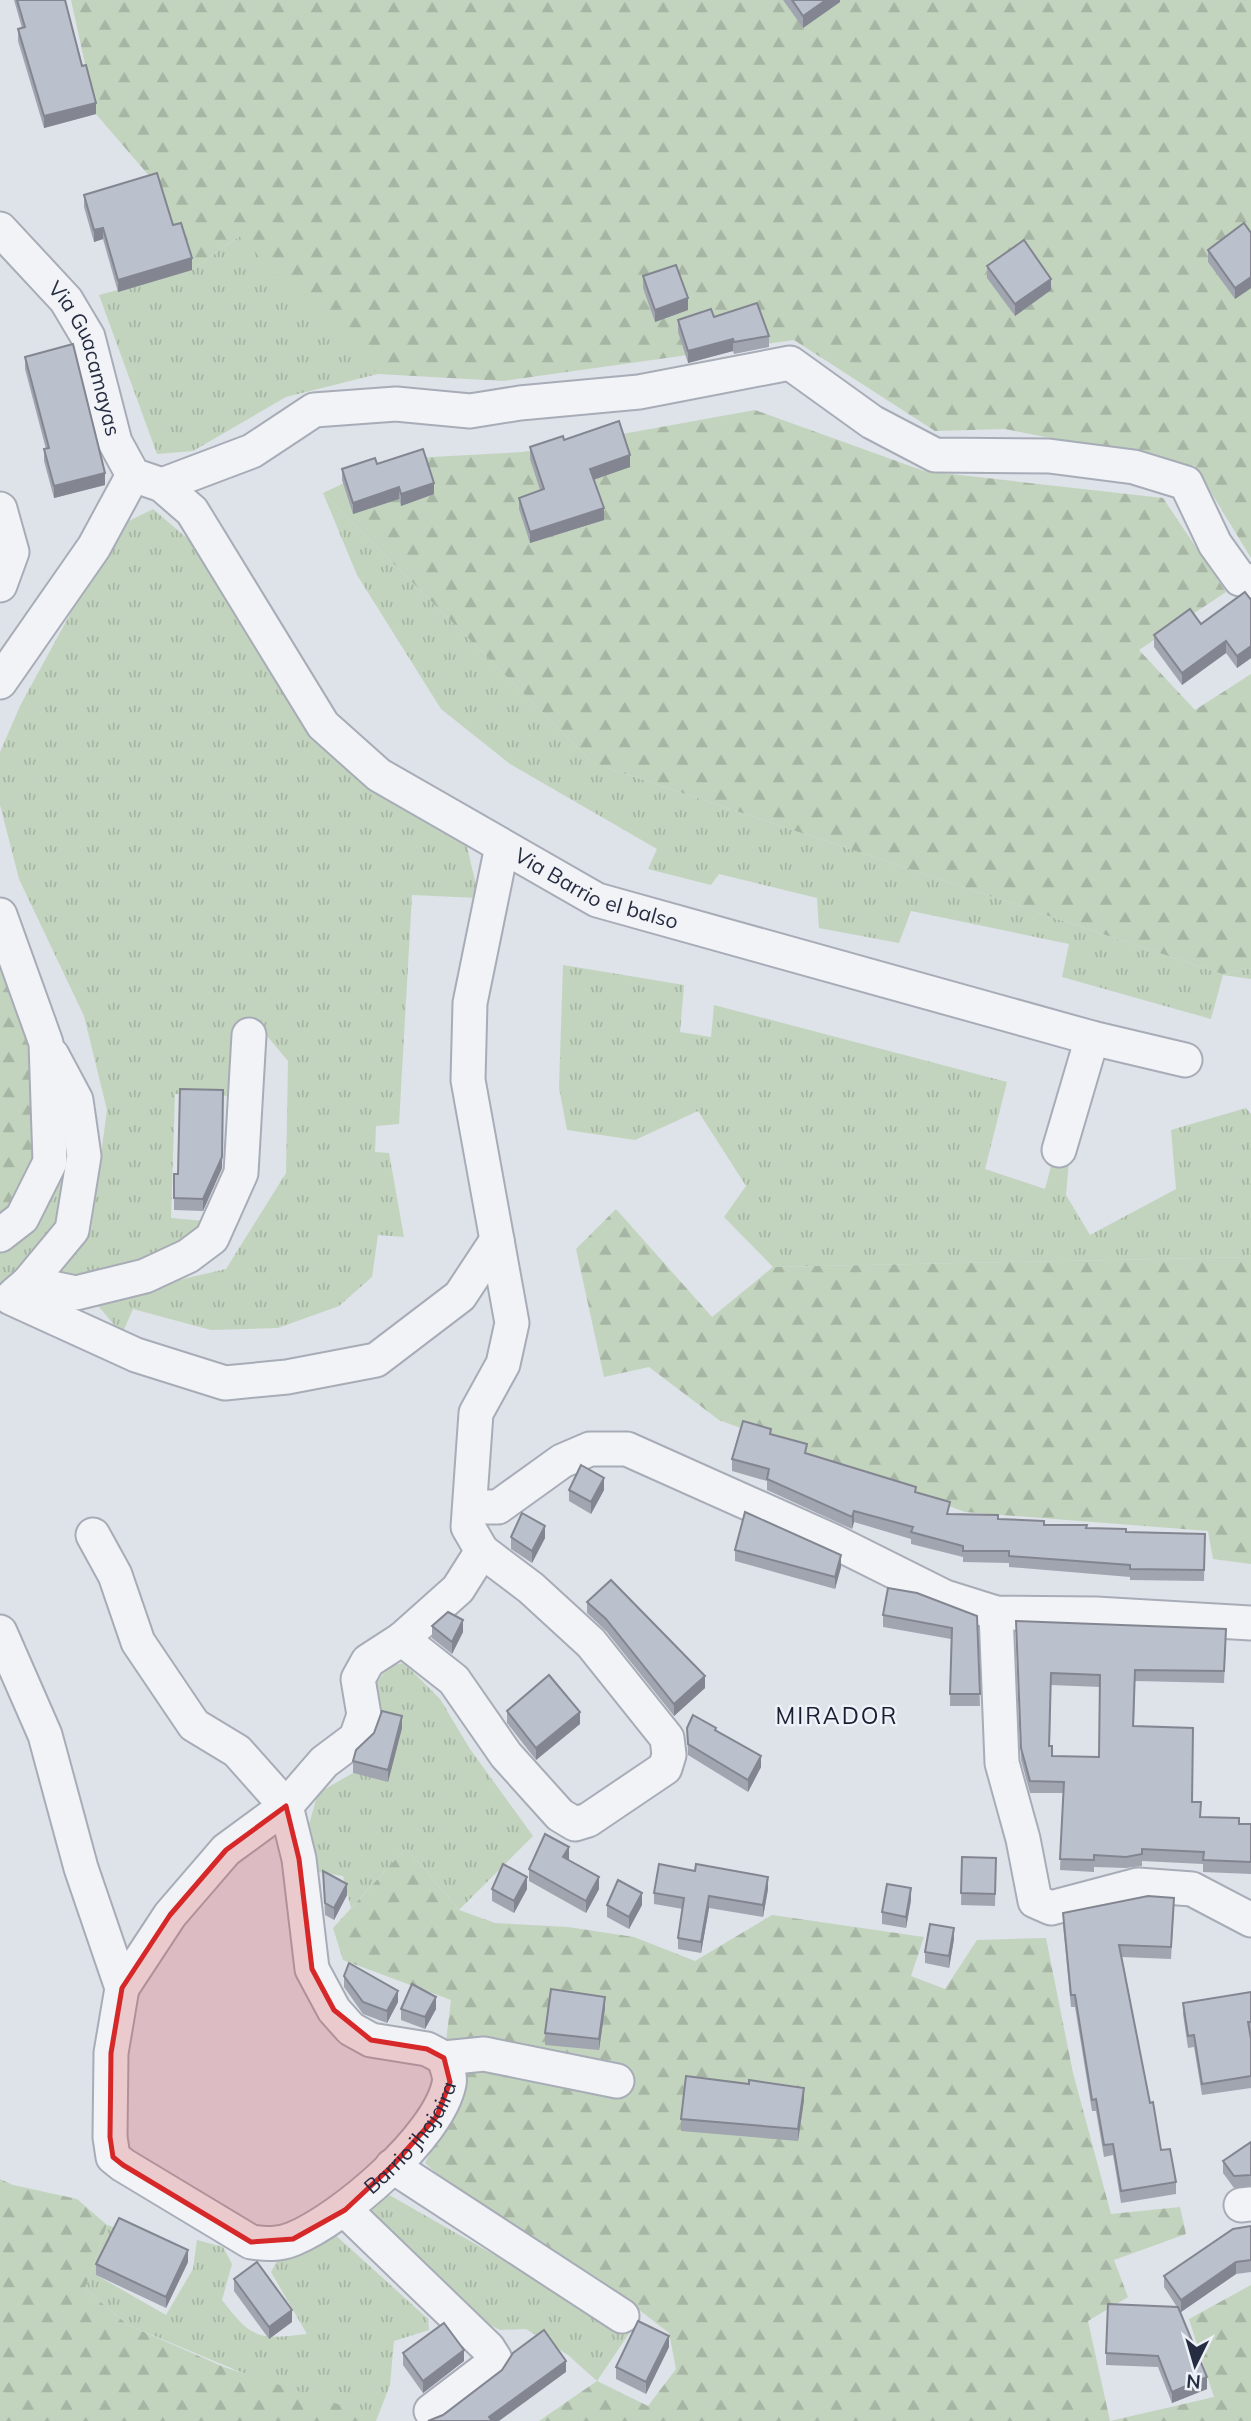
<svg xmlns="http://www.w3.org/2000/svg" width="1251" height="2421" font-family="Mulish,sans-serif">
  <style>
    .grass { fill: url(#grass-tufts) }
    .forest { fill: url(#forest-firs) }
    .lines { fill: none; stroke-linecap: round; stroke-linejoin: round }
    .minor-casing { stroke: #a7acb7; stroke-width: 37 }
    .minor { stroke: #f1f3f7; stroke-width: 33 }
    .wall { fill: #a1a5b0; fill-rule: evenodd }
    .shaded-wall { fill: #838690 }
    .building { fill: #bbc0cd; stroke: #838690; stroke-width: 2; fill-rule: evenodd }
    .marked { fill: #d62828; fill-opacity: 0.2; stroke: #d62828; stroke-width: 5; stroke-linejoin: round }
    .labels { text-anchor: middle; stroke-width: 5; stroke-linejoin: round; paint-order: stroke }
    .street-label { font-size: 21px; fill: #262d42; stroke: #eef1f7 }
    .neighbourhood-label { font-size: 23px; letter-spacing: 2px; fill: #181f33; stroke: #eef1f7 }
  </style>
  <defs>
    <pattern id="grass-tufts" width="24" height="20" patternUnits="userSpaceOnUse" patternTransform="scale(1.75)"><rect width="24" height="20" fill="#c2d4be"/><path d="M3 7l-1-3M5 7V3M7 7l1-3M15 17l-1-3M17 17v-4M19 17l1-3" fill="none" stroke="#a7b6a4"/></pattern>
    <pattern id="forest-firs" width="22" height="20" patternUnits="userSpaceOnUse" patternTransform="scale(1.75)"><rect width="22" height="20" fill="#c2d4be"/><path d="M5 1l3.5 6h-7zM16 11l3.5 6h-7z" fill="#a7b6a4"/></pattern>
  </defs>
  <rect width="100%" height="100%" fill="#dee2e9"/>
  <g class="grass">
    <polygon points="252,227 378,374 286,397 193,451 157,454 99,295 192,270"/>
    <polygon points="323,493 593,763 1222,974 1251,968 1251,979 1223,975 1211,1019 1062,977 1069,944 911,911 899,943 819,928 817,898 719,874 711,885 648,869 657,849 510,764 441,709 357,575"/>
    <polygon points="153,509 195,545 352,775 466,842 479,898 412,895 399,1124 376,1126 375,1152 389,1153 404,1237 378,1235 372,1277 339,1306 278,1328 211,1330 133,1309 122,1334 93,1300 226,1269 286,1173 288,1061 251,1017 236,1024 229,1096 175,1094 171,1218 205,1221 182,1248 96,1281 60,1273 91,1230 107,1110 84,1016 19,879 0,805 0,752 21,704 86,585 129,521"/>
    <polygon points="563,965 684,985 680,1032 711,1037 714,1005 1007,1082 985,1169 1045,1189 1051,1166 1069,1161 1066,1195 1090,1235 1176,1189 1171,1130 1246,1108 1251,1114 1251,1257 773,1267 724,1217 746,1186 698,1111 635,1140 567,1130 559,1088"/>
    <polygon points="78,1130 63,1219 0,1289 0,1246"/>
    <polygon points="404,1663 440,1699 470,1749 533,1836 459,1910 406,1848 351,1908 343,1876 305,1870 301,1852 318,1793 353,1773 388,1781 367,1719 368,1697 388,1666"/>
    <polygon points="384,2192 630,2332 597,2381 568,2355 526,2329 500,2330 470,2315 363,2211"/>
    <path d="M321 2222 428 2319 429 2330 394 2341 390 2385 376 2421H358L128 2325 85 2289 107 2225 119 2229 96 2275 166 2315 193 2269 197 2240 223 2247 232 2264 222 2300C252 2339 258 2340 307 2334L271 2272 278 2259Z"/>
  </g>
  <g class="forest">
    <polygon points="71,0 1251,0 1251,558 1195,466 1005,429 935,431 794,340 503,381 378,374 239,236 192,270 157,185 96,114"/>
    <polygon points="755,410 924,471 1163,498 1226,592 1139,650 1195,710 1251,674 1251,968 1222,974 593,763 323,493 396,459 523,452"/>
    <polygon points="0,930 37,1086 32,1162 9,1219 0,1225"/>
    <polygon points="616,1209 712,1317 773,1267 1251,1257 1251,1564 1213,1559 1208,1531 965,1512 719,1420 649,1367 604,1377 576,1249"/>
    <polygon points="406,1848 459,1910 495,1923 568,1927 634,1937 695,1961 772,1915 924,1937 911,1976 945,1989 977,1940 1046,1938 1073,2073 1111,2214 1180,2207 1186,2234 1114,2260 1128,2297 1088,2321 1110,2421 1214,2397 1189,2319 1251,2285 1251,2421 539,2421 597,2381 648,2406 676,2369 669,2333 598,2278 459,2194 425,2163 460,2090 446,2042 451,2000 343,1960 333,1928"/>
    <polygon points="0,2179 13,2185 77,2199 107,2225 85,2289 128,2325 224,2367 347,2407 366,2421 0,2421"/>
  </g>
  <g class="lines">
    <g class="minor-casing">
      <g id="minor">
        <path id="s1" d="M0 229 66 300 88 337 115 442 133 475 162 485 192 511 323 725 379 775 597 900 1092 1038 1185 1060"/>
        <polyline points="162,485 252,451 314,410 396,404 470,411 520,403 639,392 790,363 872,422 935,455 1049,456 1134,467 1186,483 1215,544 1240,579 1251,581"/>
        <polyline points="0,509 12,552 0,585"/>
        <polyline points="0,682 94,547 133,475"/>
        <polyline points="0,915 46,1043 50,1162 22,1218 0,1235"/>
        <polyline points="1059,1150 1092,1038"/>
        <polyline points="28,1283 76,1293 145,1276 188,1256 212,1238 241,1173 249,1035"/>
        <polyline points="15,1294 28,1283 72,1230 84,1156 76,1100 52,1055"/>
        <polyline points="11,1298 136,1355 225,1383 287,1377 376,1360 460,1296 497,1240"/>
        <polyline points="470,1507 498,1507 562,1461 590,1449 627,1449 835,1542 945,1597 996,1613 1096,1614 1251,1623"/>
        <polyline points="996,1613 1002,1763 1023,1839 1035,1901 1051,1908 1138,1885 1192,1889 1251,1920"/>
        <path id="s2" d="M0 1632 45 1735 81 1868 122 1988 111 2053 110 2137 113 2157 123 2165 251 2242C266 2244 279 2245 293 2239 342 2219 438 2137 449 2084 451 2076 446 2066 444 2058L427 2049 371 2040 351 2029 334 2010 312 1969 299 1859 286 1806 237 1751 194 1725 138 1642 115 1575 93 1535"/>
        <polyline points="402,1639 454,1680 506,1755 560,1815 575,1824 588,1820 665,1768 669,1755 667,1738 591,1643 531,1588 482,1551"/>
        <polyline points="122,1988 170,1915 226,1850 286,1806 324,1762 356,1738 364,1715 358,1679 368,1661 402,1639 458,1589 482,1551 468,1527 476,1413 503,1364 512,1323 468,1080 470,1003 502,846"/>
        <polyline points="444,2058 484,2054 617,2081"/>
        <polyline points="392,2166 622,2316"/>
        <polyline points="1241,2205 1251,2204"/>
        <polyline points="345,2210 488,2348 495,2359 490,2366 431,2411"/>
      </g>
    </g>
    <use href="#minor" class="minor"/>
  </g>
  <g class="wall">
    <polygon points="14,0 65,0 96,114 44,128 18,41 18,29 22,28"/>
    <polygon points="783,0 840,0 840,2 803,28"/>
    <polygon points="84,195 173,225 192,270 118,292 103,239 94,242 84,207"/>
    <polygon points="1251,233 1251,288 1235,299 1208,262 1208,250"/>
    <polygon points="987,266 1051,290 1015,316 987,278"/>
    <polygon points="643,276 688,310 655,322 643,288"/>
    <polygon points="714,317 769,336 769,347 734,354 733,351 688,363 678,332 678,320"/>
    <polygon points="25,357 105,485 54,498 44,461 44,449 46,449 25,369"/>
    <polygon points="564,440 630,467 593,480 604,520 530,543 519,509 519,498 540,490 530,459 530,447"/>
    <polygon points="377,464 434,494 401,506 399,499 353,514 342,480 342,469"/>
    <polygon points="1251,600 1251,658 1237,668 1226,653 1182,685 1154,647 1154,635 1201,624"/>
    <polygon points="222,1168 203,1211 174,1210 174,1174"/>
    <polygon points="771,1434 807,1453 916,1492 950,1514 1044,1525 1126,1532 1205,1534 1204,1581 1130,1580 1130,1577 1009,1567 1009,1563 963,1562 963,1557 911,1544 911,1539 854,1522 852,1529 767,1490 767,1481 732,1471 732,1459"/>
    <polygon points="569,1490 604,1490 591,1514 569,1501"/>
    <polygon points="511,1537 545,1538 532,1563 511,1549"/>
    <polygon points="735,1550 841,1567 835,1589 735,1561"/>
    <polygon points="587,1602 705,1688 674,1716 606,1631 587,1613"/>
    <polygon points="883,1615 977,1616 980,1706 950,1706 951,1639 883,1627"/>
    <polygon points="432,1626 463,1632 452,1654 432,1638"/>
    <path d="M1016 1632 1226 1641 1224 1683 1135 1681 1134 1726 1192 1802 1201 1817 1239 1824H1251V1874L1203 1872V1864L1142 1861V1866L1126 1868 1094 1867V1872L1060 1870 1063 1793H1030L1021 1760ZM1051 1685 1100 1687 1099 1757 1052 1756 1050 1746Z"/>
    <polygon points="507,1711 580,1724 536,1760 507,1723"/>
    <polygon points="402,1728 388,1782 353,1773 353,1761"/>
    <polygon points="687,1728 716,1731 761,1767 748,1792 688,1755"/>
    <polygon points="962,1857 996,1858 995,1906 961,1905"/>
    <polygon points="569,1859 568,1860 599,1889 586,1913 529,1881 529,1869"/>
    <polygon points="323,1871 347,1895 334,1920 325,1915"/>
    <polygon points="492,1889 527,1889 514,1913 492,1901"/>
    <polygon points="768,1889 763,1917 709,1908 701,1953 678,1949 678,1938 683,1909 654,1904 654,1893"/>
    <polygon points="911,1900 906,1928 882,1924 882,1912"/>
    <polygon points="607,1905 642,1905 629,1929 607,1917"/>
    <polygon points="1174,1909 1171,1959 1122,1957 1150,2103 1161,2150 1176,2182 1176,2194 1121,2203 1113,2155 1104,2157 1096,2111 1092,2111 1075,2007 1071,2007 1063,1925 1063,1913"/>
    <polygon points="954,1939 949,1968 925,1963 925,1952"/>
    <polygon points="344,1976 398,2002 387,2023 363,2014 344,1987"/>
    <polygon points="1251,1992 1251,2088 1202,2095 1194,2047 1188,2048 1183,2014 1183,2003"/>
    <polygon points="605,2008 599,2050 545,2045 545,2033"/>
    <polygon points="401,2009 436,2009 425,2029 401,2020"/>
    <polygon points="804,2100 798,2141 681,2131 681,2119"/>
    <polygon points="1251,2142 1251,2186 1234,2188 1223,2173 1223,2161"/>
    <polygon points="1251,2226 1251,2272 1236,2274 1181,2312 1207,2389 1172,2403 1158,2367 1106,2365 1106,2353 1177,2307 1164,2287 1164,2276"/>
    <polygon points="188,2262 166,2308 96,2275 96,2264"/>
    <polygon points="234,2279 292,2322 269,2339 234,2291"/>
    <polygon points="669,2347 646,2394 616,2379 616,2367"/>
    <polygon points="403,2353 464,2361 423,2393 403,2365"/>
  </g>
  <g class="shaded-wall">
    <polygon points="826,0 840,0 840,2 803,28 803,16"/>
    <polygon points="96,103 96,114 44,128 44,116"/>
    <polygon points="103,228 103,239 94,242 94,230"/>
    <polygon points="192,258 192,270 118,292 118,280"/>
    <polygon points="1251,277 1251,288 1235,299 1235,288"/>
    <polygon points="1051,279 1051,290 1015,316 1015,304"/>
    <polygon points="688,298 688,310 655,322 655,310"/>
    <polygon points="733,339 733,351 688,363 688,351"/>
    <polygon points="630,455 630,467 590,481 590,469"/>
    <polygon points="105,473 105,485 54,498 54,486"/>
    <polygon points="434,483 434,494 401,506 401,494"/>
    <polygon points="399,487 399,499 353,514 353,503"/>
    <polygon points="604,508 604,520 530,543 530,532"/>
    <polygon points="1226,641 1226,653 1182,685 1182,673"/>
    <polygon points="1251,646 1251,658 1237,668 1237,656"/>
    <polygon points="223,1102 222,1168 203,1211 203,1199"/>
    <polygon points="604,1478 604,1490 591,1514 591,1502"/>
    <polygon points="854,1511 854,1522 852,1529 852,1517"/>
    <polygon points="545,1526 545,1538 532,1563 532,1551"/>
    <polygon points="841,1555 841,1567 835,1589 835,1577"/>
    <polygon points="463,1620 463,1632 452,1654 452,1642"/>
    <polygon points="705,1676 705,1688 674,1716 674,1704"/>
    <polygon points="580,1712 580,1724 536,1760 536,1748"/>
    <polygon points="402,1716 402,1728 388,1782 388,1770"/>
    <polygon points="761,1756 761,1767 748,1792 748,1780"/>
    <polygon points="569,1847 569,1859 563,1869 563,1857"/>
    <polygon points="527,1877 527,1889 514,1913 514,1901"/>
    <polygon points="599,1877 599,1889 586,1913 586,1901"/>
    <polygon points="768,1877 768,1889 763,1917 763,1905"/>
    <polygon points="347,1884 347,1895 334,1920 334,1908"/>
    <polygon points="911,1888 911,1900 906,1928 906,1917"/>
    <polygon points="642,1893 642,1905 629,1929 629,1917"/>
    <polygon points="709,1896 709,1908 701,1953 701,1942"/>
    <polygon points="954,1928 954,1939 949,1968 949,1956"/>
    <polygon points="398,1991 398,2002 387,2023 387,2011"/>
    <polygon points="436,1997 436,2009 425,2029 425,2017"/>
    <polygon points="605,1997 605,2008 599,2050 599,2039"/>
    <polygon points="804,2088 804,2100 798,2141 798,2129"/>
    <polygon points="188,2250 188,2262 166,2308 166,2297"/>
    <polygon points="1236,2262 1236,2274 1181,2312 1181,2300"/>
    <polygon points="292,2310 292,2322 269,2339 269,2327"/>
    <polygon points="669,2336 669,2347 646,2394 646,2382"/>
    <polygon points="464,2350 464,2361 423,2393 423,2381"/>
    <polygon points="566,2361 566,2372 499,2421 489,2421 489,2417"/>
    <polygon points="1207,2377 1207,2389 1172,2403 1172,2392"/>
  </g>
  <g class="building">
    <polygon points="17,0 65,0 82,66 86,65 96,103 44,116 18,29 25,27"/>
    <polygon points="792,0 826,0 803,16"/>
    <polygon points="157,173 173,225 181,223 192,258 118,280 103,228 94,230 84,195"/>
    <polygon points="1244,223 1251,233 1251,277 1235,288 1208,250"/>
    <polygon points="1024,240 1051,279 1015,304 987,266"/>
    <polygon points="676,265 688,298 655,310 643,276"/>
    <polygon points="757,303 769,336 734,342 733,339 688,351 678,320 711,309 714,317"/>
    <polygon points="73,344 105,473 54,486 44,449 49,448 25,357"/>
    <polygon points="619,421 630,455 590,469 604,508 530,532 519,498 544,489 530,447 563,436 564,440"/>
    <polygon points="423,449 434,483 401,494 399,487 353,503 342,469 375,458 377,464"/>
    <polygon points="1245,592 1251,600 1251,646 1237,656 1226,641 1182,673 1154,635 1190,609 1201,624"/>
    <polygon points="180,1089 223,1090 222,1157 203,1199 174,1198 174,1174 178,1174"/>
    <polygon points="743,1421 771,1429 770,1434 807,1444 805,1453 916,1487 915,1492 950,1502 947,1514 998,1515 998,1519 1044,1521 1044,1525 1087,1525 1086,1528 1126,1529 1126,1532 1205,1534 1204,1570 1130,1569 1130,1565 1009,1556 1009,1551 963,1551 963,1546 911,1532 913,1527 854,1511 852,1517 767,1479 769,1469 732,1459"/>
    <polygon points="581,1465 604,1478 591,1502 569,1490"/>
    <polygon points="745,1512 841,1555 835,1577 735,1550"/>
    <polygon points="522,1513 545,1526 532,1551 511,1537"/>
    <polygon points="611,1580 705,1676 674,1704 606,1619 587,1602"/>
    <polygon points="888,1588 917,1593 977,1616 980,1694 950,1694 952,1628 883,1615"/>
    <polygon points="448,1612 463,1620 452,1642 432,1626"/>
    <path d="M1016 1621 1226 1629 1224 1671 1135 1670 1133 1726 1193 1728 1192 1802H1201L1200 1817 1239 1818V1824H1251V1862L1203 1860 1204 1852 1142 1849V1854L1126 1857 1094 1855V1860L1060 1859 1064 1782 1030 1781 1021 1748ZM1051 1673 1100 1675 1099 1757 1052 1756V1746H1049Z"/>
    <polygon points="549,1675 580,1712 536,1748 507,1711"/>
    <polygon points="382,1711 402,1716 388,1770 353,1761 356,1750 374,1733"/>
    <polygon points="693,1715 716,1728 715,1730 761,1756 748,1780 688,1744 687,1728"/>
    <polygon points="545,1834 569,1847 563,1857 599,1877 586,1901 529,1869"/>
    <polygon points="962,1857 996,1858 995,1894 961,1893"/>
    <polygon points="503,1864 527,1877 514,1901 492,1889"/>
    <polygon points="659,1864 695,1871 696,1864 768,1877 763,1905 709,1896 701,1942 678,1938 684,1898 654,1893"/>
    <polygon points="323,1871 347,1884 334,1908 325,1903"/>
    <polygon points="618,1880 642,1893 629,1917 607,1905"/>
    <polygon points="887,1884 911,1888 906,1917 882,1912"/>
    <polygon points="1148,1896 1174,1898 1171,1947 1119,1945 1150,2103 1153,2102 1161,2150 1170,2149 1176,2182 1121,2191 1113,2144 1104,2145 1096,2099 1092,2100 1075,1995 1071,1995 1063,1913"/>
    <polygon points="930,1924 954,1928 949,1956 925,1952"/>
    <polygon points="349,1963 398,1991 387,2011 363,2002 344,1976"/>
    <polygon points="412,1984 436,1997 425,2017 401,2009"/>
    <polygon points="551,1989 605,1997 599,2039 545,2033"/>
    <polygon points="1251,1992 1251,2022 1248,2022 1251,2039 1251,2076 1202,2084 1194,2035 1188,2036 1183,2003"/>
    <polygon points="686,2076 749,2084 749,2080 804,2088 798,2129 681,2119"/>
    <polygon points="1251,2142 1251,2175 1234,2176 1223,2161"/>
    <polygon points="119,2218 188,2250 166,2297 96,2264"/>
    <polygon points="1251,2226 1251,2260 1236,2262 1181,2300 1164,2276 1233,2229"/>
    <polygon points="257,2262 292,2310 269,2327 234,2279"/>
    <polygon points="1108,2304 1178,2307 1207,2377 1172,2392 1158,2356 1106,2353"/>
    <polygon points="638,2321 669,2336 646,2382 616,2367"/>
    <polygon points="444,2323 464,2350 423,2381 403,2353"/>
    <polygon points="544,2330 566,2361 489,2417 492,2421 428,2421 443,2415 502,2370 513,2353"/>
  </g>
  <path class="marked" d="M286 1806 299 1859 312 1969 334 2010 371 2040 427 2049 444 2058 450 2082 437 2116 392 2166 345 2210 293 2239 251 2242 123 2165 113 2157 110 2137 111 2053 122 1988 170 1915 226 1850Z"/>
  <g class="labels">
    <g class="street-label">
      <text dy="7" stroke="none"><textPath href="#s1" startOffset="159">Via Guacamayas</textPath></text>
      <text dy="7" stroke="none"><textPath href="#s1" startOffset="929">Via Barrio el balso</textPath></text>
      <text dy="7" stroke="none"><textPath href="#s2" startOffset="910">Barrio jhajaira</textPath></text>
    </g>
    <g class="neighbourhood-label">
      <text x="837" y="1724">MIRADOR</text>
    </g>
  </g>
  <g transform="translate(1195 2365) rotate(185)" stroke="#eef1f7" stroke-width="5" paint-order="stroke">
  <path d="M0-5L12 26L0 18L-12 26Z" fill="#262d42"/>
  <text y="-10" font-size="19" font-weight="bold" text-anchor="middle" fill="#262d42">N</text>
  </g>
</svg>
